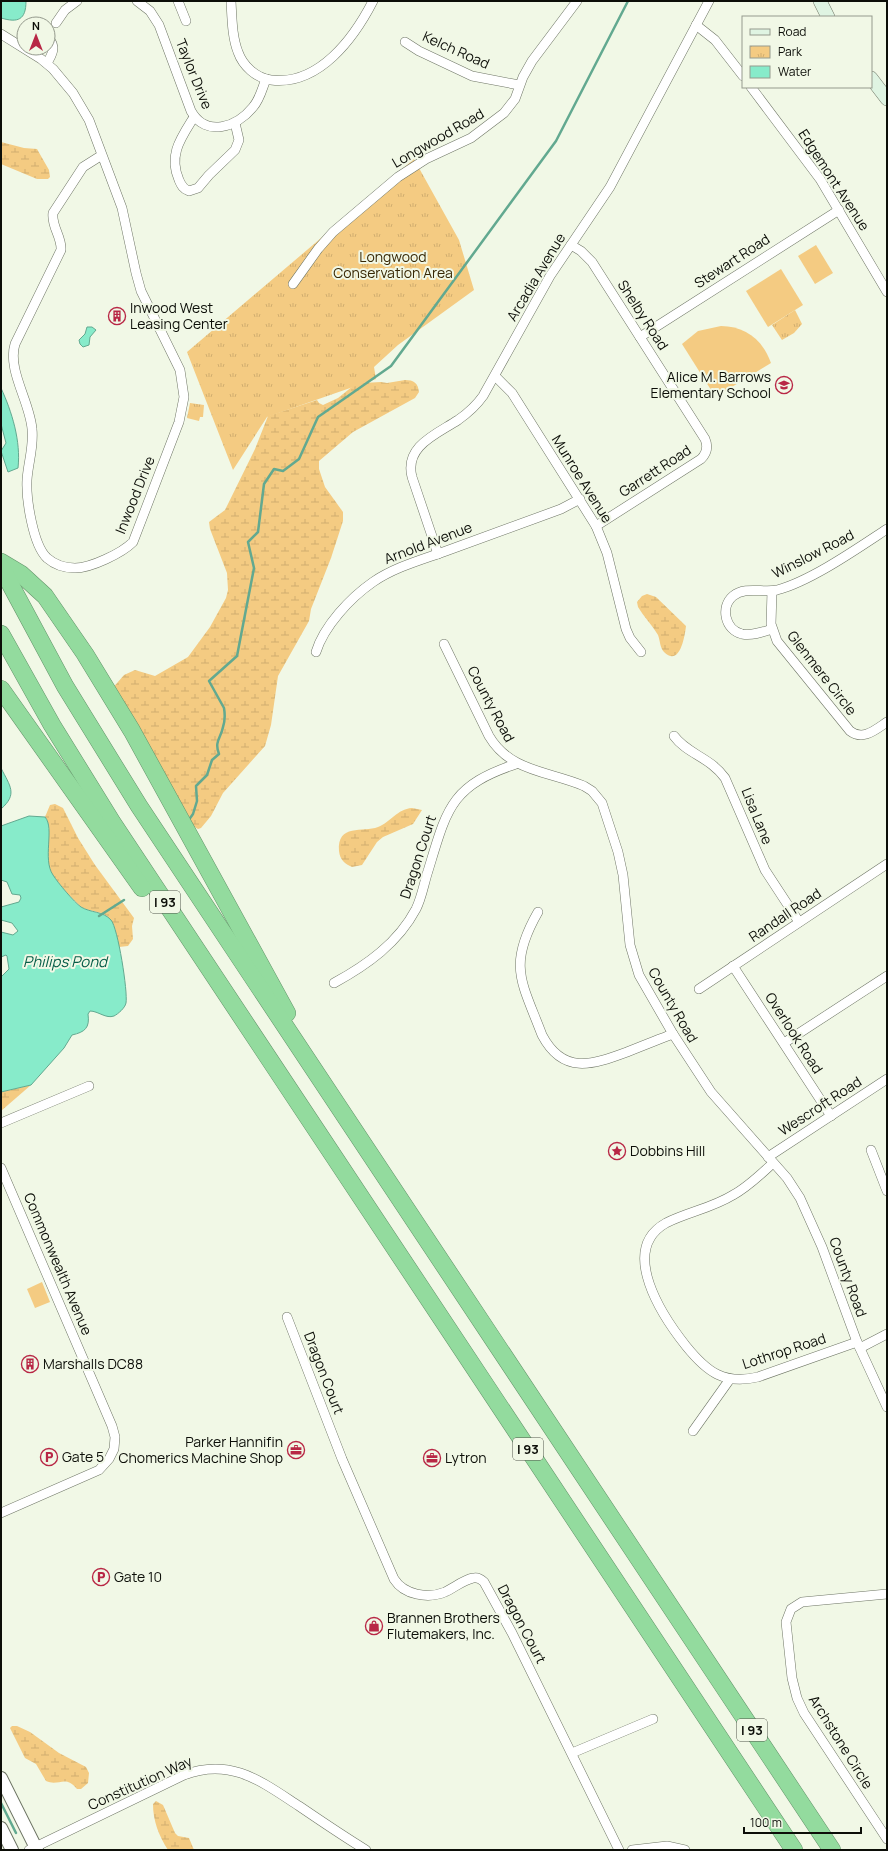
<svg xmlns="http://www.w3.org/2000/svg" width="888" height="1851" font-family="Manrope,sans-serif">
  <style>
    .grass { fill: #f4cb82 }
    .wetland { fill: url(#wetland-marsh) }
    .park { fill: url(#park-tufts) }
    .water { fill: #87ebca; stroke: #62a990 }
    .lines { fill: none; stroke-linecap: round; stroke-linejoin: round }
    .stream { stroke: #62a990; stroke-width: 2.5 }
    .minor-casing { stroke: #6e7565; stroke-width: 10 }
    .tertiary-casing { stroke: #6e7565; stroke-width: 14 }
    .secondary-casing { stroke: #6e7565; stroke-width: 14 }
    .motorway-casing { stroke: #64936a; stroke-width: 18 }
    .minor { stroke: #fff; stroke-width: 9 }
    .tertiary { stroke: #fff; stroke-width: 12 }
    .secondary { stroke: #dff4e2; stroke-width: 13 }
    .motorway { stroke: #93db9e; stroke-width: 17 }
    .labels { text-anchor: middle; stroke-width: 4; stroke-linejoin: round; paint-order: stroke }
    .shield { fill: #f1f8e6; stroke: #51544b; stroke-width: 1 }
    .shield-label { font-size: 13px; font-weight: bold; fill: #0c0e08 }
    .street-label { font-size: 14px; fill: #0c0e08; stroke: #f1f8e6 }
    .park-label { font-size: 14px; fill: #382805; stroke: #f1f8e6 }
    .poi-label { font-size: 14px; fill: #0c0e08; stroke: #f1f8e6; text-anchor: start }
    .water-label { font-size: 15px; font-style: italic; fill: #065d48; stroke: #f1f8e6 }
  </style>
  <defs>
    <pattern id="wetland-marsh" width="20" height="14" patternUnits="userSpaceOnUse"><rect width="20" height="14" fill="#f4cb82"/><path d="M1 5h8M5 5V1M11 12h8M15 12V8" fill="none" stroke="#d0ad6f"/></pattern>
    <pattern id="park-tufts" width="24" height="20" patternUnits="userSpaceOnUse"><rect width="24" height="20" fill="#f4cb82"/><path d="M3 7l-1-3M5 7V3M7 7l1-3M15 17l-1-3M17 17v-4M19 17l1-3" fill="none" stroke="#d0ad6f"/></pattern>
  </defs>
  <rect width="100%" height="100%" fill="#f1f8e6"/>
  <g class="grass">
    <polygon points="816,245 833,273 815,284 798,256"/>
    <polygon points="781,269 803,305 768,327 746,291"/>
    <path d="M721 326C745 326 763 340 771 363L722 393 711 390 682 344 698 331Z"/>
    <polygon points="42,1282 50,1302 35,1308 27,1289"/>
  </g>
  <g class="wetland">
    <polygon points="1,142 24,148 37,149 49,170 50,177 48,179 37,179 1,164"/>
    <path d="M405 380C414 380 418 383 419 392L415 398 353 432 319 461V469L325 487 343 512V521L331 558 311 609 309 621 278 676 271 725 265 746 223 793 211 816 201 828 198 829 193 826 111 690 124 675 135 670 155 676 188 657 210 627 226 598 228 590 227 573 210 529 209 522 225 510 255 449 268 416 317 400 319 403 323 405 338 398 353 386 363 383 381 382 387 383Z"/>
    <path d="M647 594 656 597 686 626C685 635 680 668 664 652 660 648 660 640 658 635 652 625 644 617 638 607L637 602 642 596Z"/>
    <path d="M55 804 63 808 78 838 95 865 134 918 132 926 133 939 128 946 119 947C117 938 116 926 109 918 103 911 91 912 83 908 76 904 52 877 49 868 44 854 54 827 45 817L50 805Z"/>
    <path d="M412 808 422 810 413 824 383 837 377 842 362 865 352 867C345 864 340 860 339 851 337 823 363 833 378 827 391 822 397 809 412 808Z"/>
    <polygon points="31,1085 1,1111 1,1092"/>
    <path d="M12 1726H17L30 1732 59 1753 86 1767 89 1773 88 1783 81 1789H77C65 1774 59 1787 46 1781L36 1764 25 1758 10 1728Z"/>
    <path d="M156 1801 163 1805 175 1833 178 1836 189 1838 194 1850H168C159 1836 153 1821 153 1804Z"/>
  </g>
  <g class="park">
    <polygon points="414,159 459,240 474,290 398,345 374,367 376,379 267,417 233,470 187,352"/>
    <polygon points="795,310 802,324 794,333 782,340 772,325"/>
    <polygon points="190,403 204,405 203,417 200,417 199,421 187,418"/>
  </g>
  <g class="water">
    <path d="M1 1H26C26 20 18 23 1 18Z"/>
    <polygon points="87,327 92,327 96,330 90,337 89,345 83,347 80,344 79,340 85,334"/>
    <path d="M1 388C12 412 21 441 18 468L8 472 1 451 6 443 1 424Z"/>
    <path d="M1 768C10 786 18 794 1 809Z"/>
    <path d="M29 816 45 817C55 828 42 859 53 875 58 883 74 902 81 907 91 913 103 911 111 920 118 928 128 992 126 1003 125 1008 118 1014 114 1016 106 1019 98 1011 90 1011L88 1014C90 1028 85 1032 72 1035L64 1048 31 1085 1 1092V977L9 969 7 956 6 955 1 957V932L13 935 18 931 12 923 1 920V907L19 902 21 898 20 895 12 894 7 882 1 880V826Z"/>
  </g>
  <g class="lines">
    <g class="stream">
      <path d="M188 821 193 814 197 801 196 786 207 775 212 760 219 754C214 741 221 738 223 727 225 721 225 714 224 708L209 681 237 656 254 568 248 542 258 532 264 484 274 469 283 471 299 459 318 417 391 366 556 141 628 1"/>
      <polyline points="99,916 124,900"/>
      <polyline points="1,1803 16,1833"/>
    </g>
    <g class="minor-casing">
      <g id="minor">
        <path d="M137 1 150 11 159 25 191 111C206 138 237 127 253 107 260 99 262 89 266 79"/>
        <polyline points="178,1 186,21"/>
        <path d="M231 1C232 18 232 37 238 52 243 66 256 78 271 80 319 86 354 38 373 1"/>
        <polyline points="56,23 65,10 77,1"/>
        <polyline points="696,25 715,40 743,76"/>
        <path d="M1 34 41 59 53 69 73 93 89 120 122 208 136 273 141 291 180 370 184 397 179 422 133 542C122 553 91 568 75 568 66 568 55 565 47 558 33 545 26 499 27 480 28 463 34 447 32 429 30 402 7 370 15 344L61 250C62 237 51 226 53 213L83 167 102 155"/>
        <polyline points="405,42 419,51 472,76 519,85"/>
        <path d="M47 63C52 55 57 46 48 38"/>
        <polyline points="751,87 820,179 887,292"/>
        <path d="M194 117C181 138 168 155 179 180 181 185 183 189 189 191L198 188 209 175 235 150 239 140 235 123"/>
        <path d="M571 245 581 251 592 262 705 439C708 446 707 453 701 459L596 526"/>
        <polyline points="293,284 318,249 333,232 398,177 426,159 471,138 504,113 515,99 523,77 532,61 577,1"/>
        <polyline points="640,337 839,210"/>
        <polyline points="495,376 512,393 596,526 607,553 626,629 630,638 641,652"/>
        <path d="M438 554 412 477C404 446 437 434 458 420 468 413 476 406 483 396L550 276 610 187 709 1"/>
        <path d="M772 591 771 624 777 641 850 731C863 741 875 730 887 722"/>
        <path d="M772 629C763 632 752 636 742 634 725 630 720 607 733 596 745 586 763 593 777 590 811 581 858 548 887 529"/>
        <path d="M444 644 489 736C510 772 549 771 584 786L592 791 602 803 618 852 623 875 630 945 639 975 673 1034 711 1092 787 1178 800 1198 822 1247 857 1342 887 1407"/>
        <path d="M316 652C324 626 350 598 373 582 395 567 421 560 446 551 484 537 522 523 561 509L580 499"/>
        <path d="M674 736C687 754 710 757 725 778L765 870 799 922"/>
        <path d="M538 912C507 966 522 982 542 1035 563 1075 592 1065 627 1052 642 1046 657 1040 673 1034"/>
        <polyline points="733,966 831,1116"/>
        <path d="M334 983C367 965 398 943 416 909 422 897 424 883 428 871 447 809 450 786 516 764"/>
        <polyline points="699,989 887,864"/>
        <polyline points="784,1043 887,976"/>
        <polyline points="1,1123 89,1086"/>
        <polyline points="871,1150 887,1191"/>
        <polyline points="768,1157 887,1079"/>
        <path d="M773 1163C761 1174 748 1187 733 1195 712 1208 688 1212 666 1223 618 1250 663 1317 686 1346 707 1372 724 1385 758 1377L857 1342"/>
        <polyline points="1,1168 112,1426 115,1437 114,1449 109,1459 99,1470 1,1513"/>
        <path d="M287 1317 342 1459 394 1579C404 1595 428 1599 445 1592 454 1588 463 1580 473 1578 477 1577 481 1579 484 1582L512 1633 619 1850"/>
        <polyline points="860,1348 887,1334"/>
        <polyline points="693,1431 730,1379"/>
        <polyline points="887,1594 802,1602 791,1609 786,1622 792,1678 797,1698 804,1713 887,1839"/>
        <polyline points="572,1753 653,1719"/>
        <path d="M29 1850 184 1775C231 1757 262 1782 299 1806 321 1821 343 1836 366 1850"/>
        <polyline points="632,1850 667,1846 685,1850"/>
      </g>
    </g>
    <g class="tertiary-casing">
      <g id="tertiary">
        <polyline points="1,1778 37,1850"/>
        <polyline points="1,1828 12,1850"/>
      </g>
    </g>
    <g class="secondary-casing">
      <g id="secondary">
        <polyline points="820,1 828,17"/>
        <polyline points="871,78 887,99"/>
      </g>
    </g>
    <g class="motorway-casing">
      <g id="motorway">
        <polyline points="1,562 21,574 45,596 85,654 132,731 287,1013"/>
        <polyline points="1,567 65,686 139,806 832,1850"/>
        <polyline points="1,634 52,725 112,822 794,1850"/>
        <polyline points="1,689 142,888"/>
      </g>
    </g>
    <use href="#minor" class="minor"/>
    <use href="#tertiary" class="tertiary"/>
    <use href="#secondary" class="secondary"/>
    <use href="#motorway" class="motorway"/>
  </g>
  <defs>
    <g id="building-ring" transform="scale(0.9)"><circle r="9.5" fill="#f1f8e6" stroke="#b82745" stroke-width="1.5"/><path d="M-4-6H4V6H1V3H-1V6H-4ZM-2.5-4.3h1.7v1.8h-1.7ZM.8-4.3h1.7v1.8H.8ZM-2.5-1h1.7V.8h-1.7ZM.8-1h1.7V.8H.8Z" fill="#b82745"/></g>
    <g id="school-ring" transform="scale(0.9)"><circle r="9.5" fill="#f1f8e6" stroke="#b82745" stroke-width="1.5"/><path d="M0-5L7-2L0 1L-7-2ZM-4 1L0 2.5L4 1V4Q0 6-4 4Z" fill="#b82745"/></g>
    <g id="sight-ring" transform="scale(0.9)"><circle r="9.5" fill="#f1f8e6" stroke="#b82745" stroke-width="1.5"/><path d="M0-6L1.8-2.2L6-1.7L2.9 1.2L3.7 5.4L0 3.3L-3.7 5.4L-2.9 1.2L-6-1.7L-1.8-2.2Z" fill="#b82745"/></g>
    <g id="office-ring" transform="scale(0.9)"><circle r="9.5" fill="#f1f8e6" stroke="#b82745" stroke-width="1.5"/><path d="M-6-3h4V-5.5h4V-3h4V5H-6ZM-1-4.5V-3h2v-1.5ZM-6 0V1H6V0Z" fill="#b82745"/></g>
    <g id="parking-ring" transform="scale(0.9)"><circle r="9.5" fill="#f1f8e6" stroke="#b82745" stroke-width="1.5"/><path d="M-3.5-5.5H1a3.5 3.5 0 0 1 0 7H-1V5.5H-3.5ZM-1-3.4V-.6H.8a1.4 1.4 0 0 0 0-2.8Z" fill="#b82745"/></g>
    <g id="shop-ring" transform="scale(0.9)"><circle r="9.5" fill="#f1f8e6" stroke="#b82745" stroke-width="1.5"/><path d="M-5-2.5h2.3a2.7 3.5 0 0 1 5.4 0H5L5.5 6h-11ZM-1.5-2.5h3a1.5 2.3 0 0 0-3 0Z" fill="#b82745"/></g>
  </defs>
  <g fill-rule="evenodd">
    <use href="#building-ring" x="117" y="316"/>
    <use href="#school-ring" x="784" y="385"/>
    <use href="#sight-ring" x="617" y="1151"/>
    <use href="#building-ring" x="30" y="1364"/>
    <use href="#office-ring" x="296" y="1450"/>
    <use href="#parking-ring" x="49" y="1457"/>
    <use href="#office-ring" x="432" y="1458"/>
    <use href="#parking-ring" x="101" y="1577"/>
    <use href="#shop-ring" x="374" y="1626"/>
  </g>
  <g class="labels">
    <g class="shield">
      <rect x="150" y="891" width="30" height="22" rx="3"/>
      <rect x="513" y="1438" width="30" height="22" rx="3"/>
      <rect x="737" y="1719" width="30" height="22" rx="3"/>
    </g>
    <g class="shield-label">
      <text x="165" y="907">I 93</text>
      <text x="528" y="1454">I 93</text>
      <text x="752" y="1735">I 93</text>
    </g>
    <g class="street-label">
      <text transform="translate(456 50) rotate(24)" y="5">Kelch Road</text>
      <text transform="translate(194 74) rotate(68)" y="5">Taylor Drive</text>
      <text transform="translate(438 138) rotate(-30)" y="5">Longwood Road</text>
      <text transform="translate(834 180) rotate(57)" y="5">Edgemont Avenue</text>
      <text transform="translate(732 261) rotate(-33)" y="5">Stewart Road</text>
      <text transform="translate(536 277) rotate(-59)" y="5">Arcadia Avenue</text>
      <text transform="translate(643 315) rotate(57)" y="5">Shelby Road</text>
      <text transform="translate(655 471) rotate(-33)" y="5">Garrett Road</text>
      <text transform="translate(582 479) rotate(58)" y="5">Munroe Avenue</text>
      <text transform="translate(135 495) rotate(-68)" y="5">Inwood Drive</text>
      <text transform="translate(428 543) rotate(-21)" y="5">Arnold Avenue</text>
      <text transform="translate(813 554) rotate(-27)" y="5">Winslow Road</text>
      <text transform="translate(822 673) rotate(52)" y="5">Glenmere Circle</text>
      <text transform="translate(491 704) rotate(62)" y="5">County Road</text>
      <text transform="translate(757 816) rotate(68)" y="5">Lisa Lane</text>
      <text transform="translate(418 857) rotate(-72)" y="5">Dragon Court</text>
      <text transform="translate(785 915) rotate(-34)" y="5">Randall Road</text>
      <text transform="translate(673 1005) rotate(60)" y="5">County Road</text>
      <text transform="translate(794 1033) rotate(57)" y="5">Overlook Road</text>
      <text transform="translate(820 1106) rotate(-33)" y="5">Wescroft Road</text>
      <text transform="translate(58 1264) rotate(67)" y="5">Commonwealth Avenue</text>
      <text transform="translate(848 1277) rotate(70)" y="5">County Road</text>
      <text transform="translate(784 1351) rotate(-18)" y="5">Lothrop Road</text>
      <text transform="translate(324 1373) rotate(69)" y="5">Dragon Court</text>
      <text transform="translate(522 1624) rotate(62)" y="5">Dragon Court</text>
      <text transform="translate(841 1742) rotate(58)" y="5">Archstone Circle</text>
      <text transform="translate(140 1783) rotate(-24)" y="5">Constitution Way</text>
    </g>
    <g class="park-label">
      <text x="393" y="262">Longwood<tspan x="393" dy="16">Conservation Area</tspan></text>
    </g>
    <g class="poi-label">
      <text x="130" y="313">Inwood West<tspan x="130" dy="16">Leasing Center</tspan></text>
      <text x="771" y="382" text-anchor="end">Alice M. Barrows<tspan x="771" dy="16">Elementary School</tspan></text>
      <text x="630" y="1156">Dobbins Hill</text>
      <text x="43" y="1369">Marshalls DC88</text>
      <text x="283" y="1447" text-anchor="end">Parker Hannifin<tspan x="283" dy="16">Chomerics Machine Shop</tspan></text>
      <text x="62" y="1462">Gate 5</text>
      <text x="445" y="1463">Lytron</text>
      <text x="114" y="1582">Gate 10</text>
      <text x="387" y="1623">Brannen Brothers<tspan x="387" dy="16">Flutemakers, Inc.</tspan></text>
    </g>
    <g class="water-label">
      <text x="65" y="967">Philips Pond</text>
    </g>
  </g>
  <rect width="888" height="1851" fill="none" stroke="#0c0e08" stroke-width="4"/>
  <rect x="742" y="16" width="130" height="72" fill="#f1f8e6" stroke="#959a8d"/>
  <rect x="750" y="29" width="20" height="6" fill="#dff4e2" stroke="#959a8d"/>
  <text x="778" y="36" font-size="12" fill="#0c0e08">Road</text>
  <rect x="750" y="46" width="20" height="12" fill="url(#park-tufts)" stroke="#959a8d"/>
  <text x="778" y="56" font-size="12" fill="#0c0e08">Park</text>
  <rect x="750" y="66" width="20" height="12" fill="#87ebca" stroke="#959a8d"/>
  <text x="778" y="76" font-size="12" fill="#0c0e08">Water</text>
  <g transform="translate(36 36)"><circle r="19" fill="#f1f8e6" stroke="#959a8d"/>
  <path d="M0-3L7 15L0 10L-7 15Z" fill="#b82745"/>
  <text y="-6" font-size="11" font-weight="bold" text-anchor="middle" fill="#0c0e08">N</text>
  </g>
  <path d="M744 1827v6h117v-6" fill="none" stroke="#0c0e08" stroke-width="2"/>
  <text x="750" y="1827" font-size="12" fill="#0c0e08" stroke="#f1f8e6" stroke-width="3" paint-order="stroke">100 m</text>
</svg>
